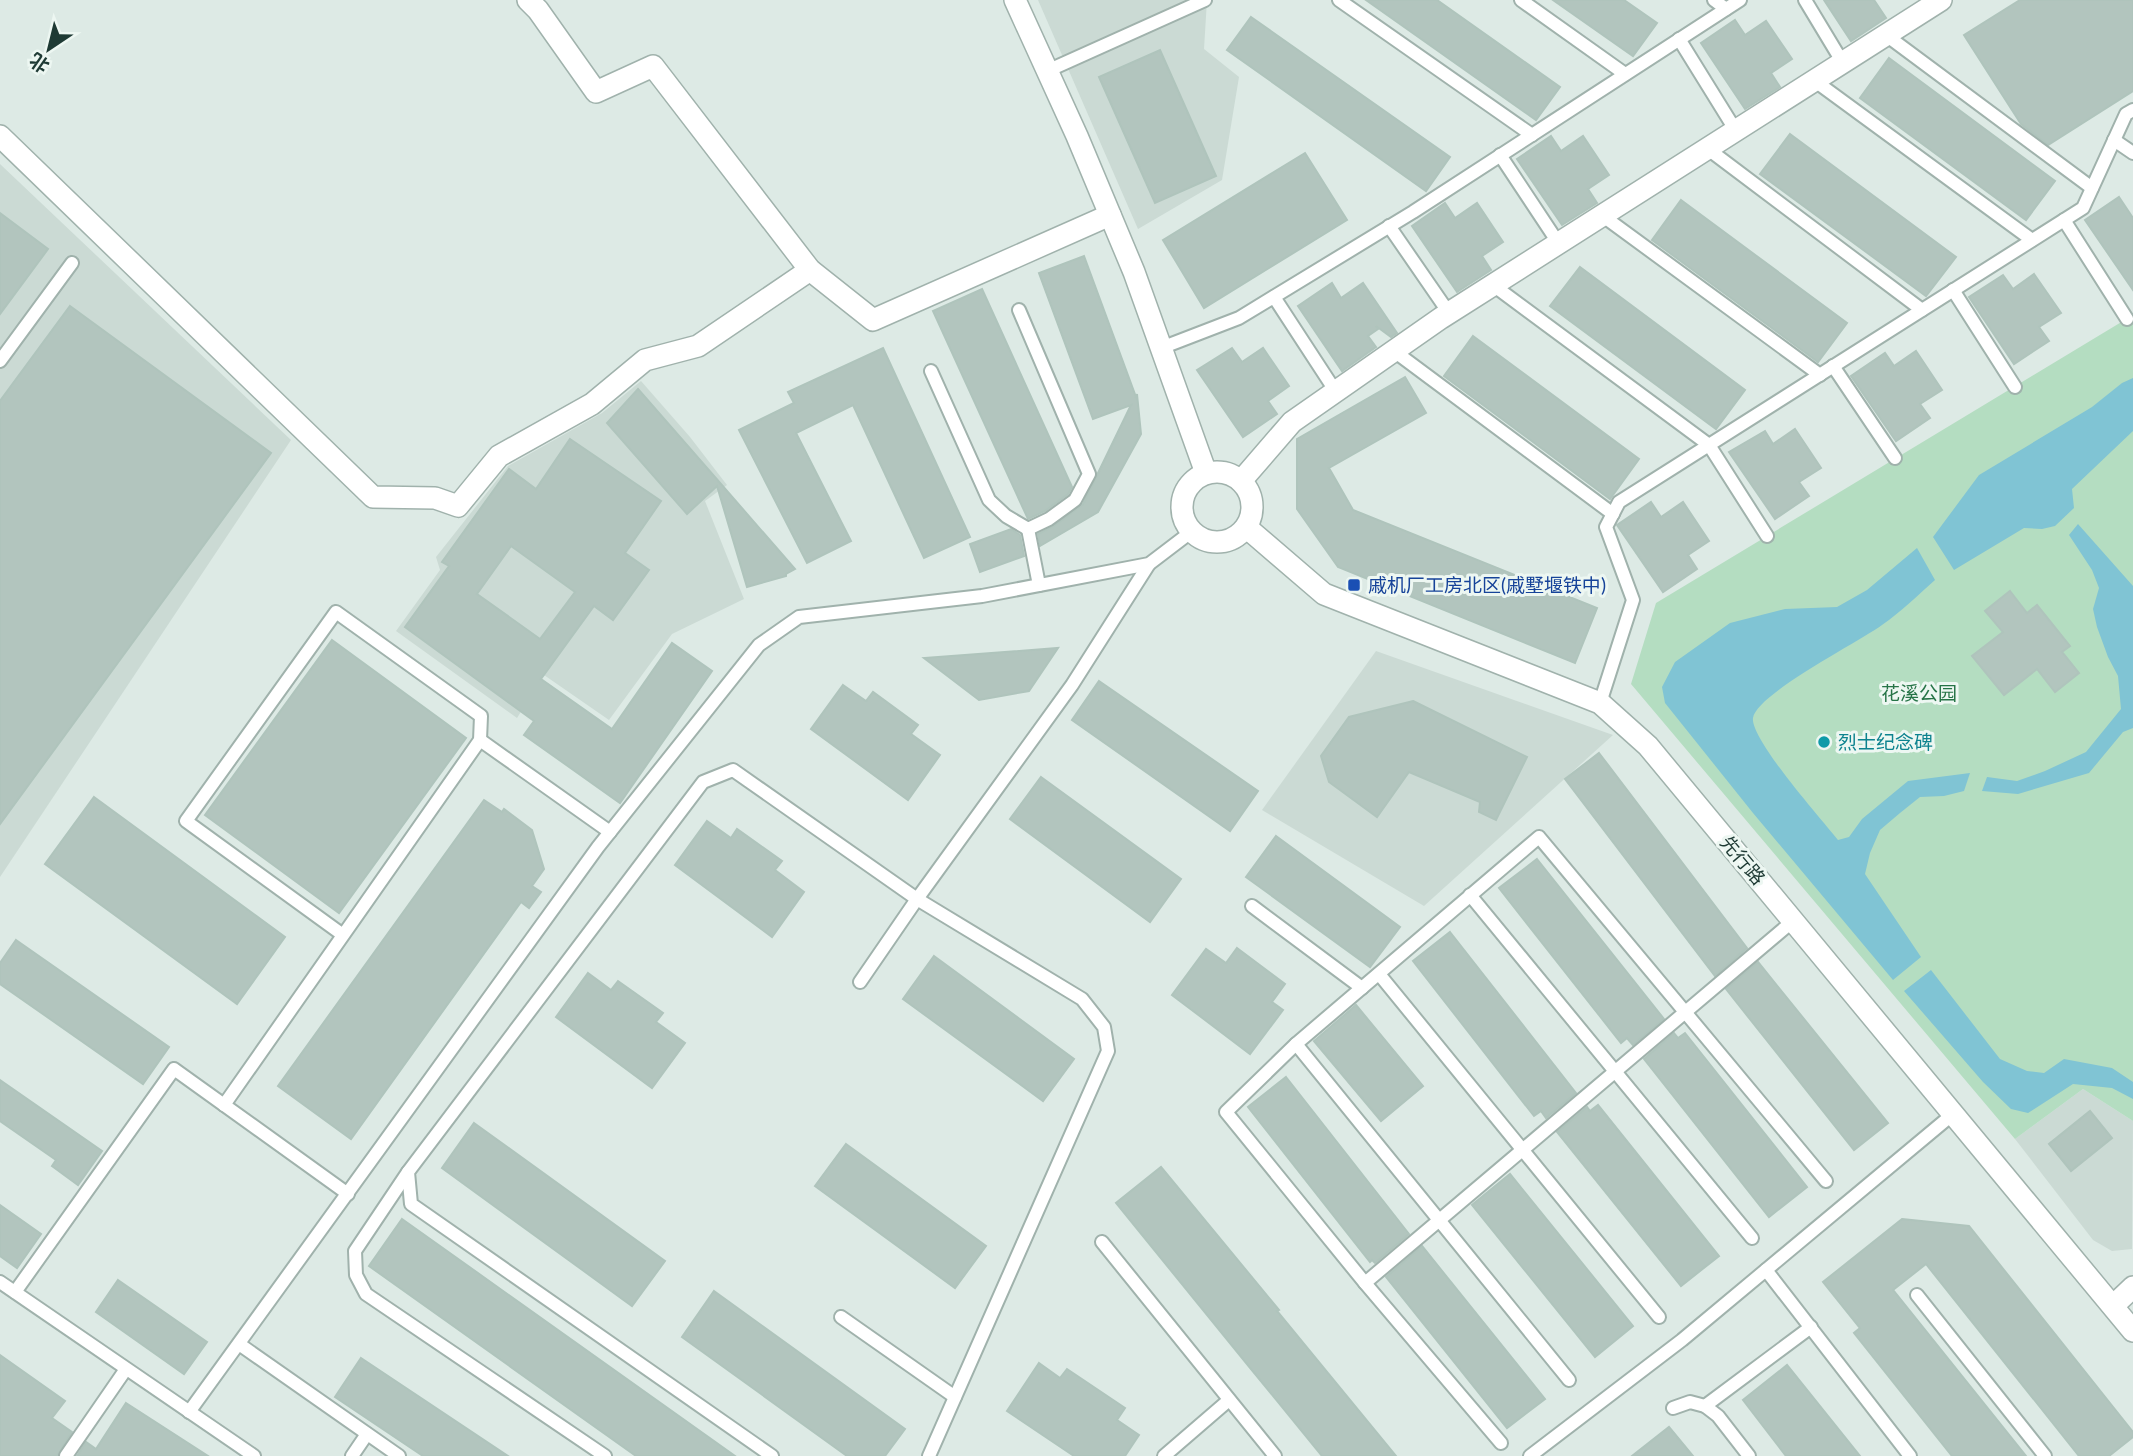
<svg xmlns="http://www.w3.org/2000/svg" width="2133" height="1456" font-family="Lato,'Noto Sans SC',sans-serif">
  <style>
    .built { fill: #cbdad4 }
    .green { fill: #b4ddc1 }
    .water { fill: #80c4d4 }
    .building { fill: #b2c5be; stroke: #afc4bc; stroke-width: 2; fill-rule: evenodd }
    .lines { fill: none; stroke-linecap: round; stroke-linejoin: round }
    .service-casing { stroke: #a0b2ac; stroke-width: 16 }
    .minor-casing { stroke: #a0b2ac; stroke-width: 24 }
    .tertiary-casing { stroke: #a0b2ac; stroke-width: 24 }
    .service { stroke: #fff; stroke-width: 12 }
    .minor { stroke: #fff; stroke-width: 21 }
    .tertiary { stroke: #fff; stroke-width: 21 }
    .transit-dot { fill: #1a4fb4; stroke: #edf7f2; stroke-width: 2.5 }
    .culture-dot { fill: #0f9aa8; stroke: #edf7f2; stroke-width: 2.5 }
    .labels { text-anchor: middle; stroke-width: 6; stroke-linejoin: round; paint-order: stroke }
    .transit-label { font-size: 19px; fill: #164399; stroke: #edf7f2; text-anchor: start }
    .park-label { font-size: 19px; fill: #267447; stroke: #edf7f2 }
    .culture-label { font-size: 19px; fill: #0d838f; stroke: #edf7f2; text-anchor: start }
    .street-label { font-size: 19px; fill: #1e3a34; stroke: #edf7f2 }
  </style>
  <rect width="100%" height="100%" fill="#ddeae5"/>
  <g class="built">
    <polygon points="1038,0 1207,0 1204,49 1239,77 1222,180 1138,229"/>
    <polygon points="0,164 291,440 0,877"/>
    <polygon points="641,381 690,437 727,485 705,501 744,599 672,634 609,720 544,675 517,718 396,631 440,570 436,557 508,466 602,413"/>
    <polygon points="1376,651 1613,735 1424,906 1262,810"/>
    <polygon points="2083,1089 2133,1121 2132,1249 2112,1251 2093,1240 2015,1139"/>
  </g>
  <polygon class="green" points="2133,315 2133,1121 2083,1089 2015,1139 1631,684 1656,603"/>
  <g class="water">
    <polygon points="2133,378 2133,431 2072,489 2074,508 2055,526 2042,529 2024,528 1954,570 1933,537 1979,475 2092,407 2122,383"/>
    <polygon points="2078,524 2133,586 2133,728 2123,732 2089,773 2018,794 1982,791 1987,777 2017,781 2045,771 2086,752 2121,709 2118,676 2108,657 2097,627 2093,609 2099,588 2092,570 2069,535"/>
    <path d="M1917 548 1935 580C1918 595 1901 612 1882 625 1859 642 1756 694 1753 718 1750 739 1822 820 1838 840L1849 837 1862 819 1908 781 1970 773 1964 791 1944 796 1920 797 1900 813 1880 830 1870 853 1865 874 1921 957 1893 980 1753 813 1665 703 1662 687 1675 662 1730 623 1785 609 1837 607 1867 590Z"/>
    <polygon points="1931,970 2000,1059 2027,1071 2044,1073 2064,1059 2112,1068 2133,1082 2133,1099 2112,1088 2073,1084 2028,1113 2011,1109 1983,1082 1904,991"/>
  </g>
  <g class="building">
    <polygon points="1366,0 1437,0 1560,87 1536,120"/>
    <polygon points="1553,0 1624,0 1657,23 1633,56"/>
    <polygon points="1824,0 1874,0 1886,18 1851,41"/>
    <polygon points="2020,0 2133,0 2133,91 2048,145 2021,124 1964,35"/>
    <polygon points="1251,17 1450,157 1426,191 1227,50"/>
    <polygon points="1735,20 1745,35 1766,21 1792,59 1771,73 1780,87 1745,109 1701,43"/>
    <polygon points="1160,50 1216,176 1155,203 1099,77"/>
    <polygon points="1889,58 2055,181 2026,220 1860,98"/>
    <polygon points="1790,134 1956,257 1926,296 1760,174"/>
    <polygon points="1551,136 1561,151 1583,136 1609,175 1588,189 1597,203 1562,225 1517,159"/>
    <polygon points="1305,153 1347,220 1204,308 1163,240"/>
    <polygon points="2119,197 2133,218 2133,290 2085,220"/>
    <polygon points="1681,200 1847,323 1818,362 1652,240"/>
    <polygon points="1445,203 1455,218 1477,203 1503,242 1482,256 1491,270 1457,292 1412,226"/>
    <polygon points="0,213 48,249 0,314"/>
    <polygon points="1084,256 1136,397 1137,394 1141,434 1098,512 1040,546 1038,534 1054,526 1083,504 1131,405 1093,419 1039,273"/>
    <polygon points="1580,267 1745,390 1716,429 1550,306"/>
    <polygon points="2034,274 2061,313 2039,327 2049,341 2014,364 1969,297 2003,275 2013,289"/>
    <polygon points="1332,283 1341,298 1363,283 1397,333 1391,337 1376,326 1378,329 1368,336 1376,347 1342,371 1298,306"/>
    <polygon points="982,289 1072,487 1068,494 1045,511 1028,519 933,311"/>
    <polygon points="70,306 271,453 0,824 0,401"/>
    <polygon points="1473,336 1639,459 1610,499 1444,376"/>
    <polygon points="883,348 970,537 924,558 853,405 796,433 851,541 807,563 739,430 794,403 788,392"/>
    <polygon points="1232,348 1242,362 1263,348 1289,386 1268,401 1277,414 1243,437 1197,370"/>
    <polygon points="1916,351 1942,390 1920,404 1930,418 1896,441 1851,376 1885,353 1894,366"/>
    <polygon points="1405,377 1426,413 1329,468 1353,510 1597,608 1575,663 1338,567 1297,509 1297,439"/>
    <polygon points="638,389 714,476 795,569 786,574 786,576 747,587 717,486 687,514 607,423"/>
    <polygon points="1795,429 1821,468 1799,482 1809,496 1775,519 1729,452 1765,431 1773,444"/>
    <path d="M570 439 661 501 625 553 649 570 613 620 594 606 541 679 612 729 672 643 712 671 620 803 524 735 534 721 405 627 449 566 442 562 509 469 536 489ZM511 546 575 592 540 639 477 594Z"/>
    <polygon points="1651,502 1661,517 1683,502 1709,541 1688,555 1697,569 1663,592 1617,525"/>
    <polygon points="1011,529 1020,535 1024,556 980,572 970,544"/>
    <polygon points="2010,591 2027,613 2037,605 2070,646 2062,652 2079,673 2055,692 2037,669 2004,695 1972,656 2003,632 1985,611"/>
    <polygon points="332,640 466,738 339,913 205,815"/>
    <polygon points="1058,648 1029,691 979,700 924,658"/>
    <polygon points="1099,681 1258,791 1230,831 1072,720"/>
    <polygon points="843,685 866,701 873,692 918,725 911,734 940,755 908,800 811,729"/>
    <polygon points="1413,701 1527,757 1496,820 1479,812 1480,802 1409,772 1377,817 1329,782 1321,756 1349,717"/>
    <polygon points="1599,753 1747,948 1715,976 1565,779"/>
    <polygon points="1041,777 1181,879 1150,922 1010,819"/>
    <polygon points="94,797 285,937 237,1004 45,864"/>
    <polygon points="484,800 502,812 504,809 532,830 544,869 532,886 541,892 529,908 521,902 351,1139 278,1086"/>
    <polygon points="707,821 731,838 737,829 782,861 775,870 804,892 772,937 675,865"/>
    <polygon points="1276,836 1400,927 1370,967 1246,877"/>
    <polygon points="1537,859 1664,1019 1633,1045 1627,1038 1621,1043 1499,888"/>
    <polygon points="1450,932 1576,1093 1546,1118 1541,1111 1534,1116 1413,961"/>
    <polygon points="16,940 169,1047 143,1084 0,984 0,963"/>
    <polygon points="1237,948 1285,984 1272,1002 1283,1010 1250,1054 1172,995 1206,949 1226,963"/>
    <polygon points="934,956 1074,1059 1043,1101 903,999"/>
    <polygon points="1758,962 1888,1123 1854,1150 1726,989"/>
    <polygon points="588,973 611,990 618,981 663,1013 656,1022 685,1043 652,1088 556,1017"/>
    <polygon points="1356,1005 1423,1086 1381,1121 1314,1041"/>
    <polygon points="1674,1033 1678,1038 1685,1033 1807,1187 1769,1217 1644,1059"/>
    <polygon points="1286,1077 1409,1234 1375,1263 1372,1260 1370,1262 1248,1107"/>
    <polygon points="0,1080 102,1151 78,1185 52,1166 56,1160 0,1121"/>
    <polygon points="1598,1105 1719,1256 1681,1286 1557,1132 1587,1107 1590,1111"/>
    <polygon points="2090,1111 2112,1138 2071,1171 2049,1144"/>
    <polygon points="474,1123 665,1261 632,1306 442,1168"/>
    <polygon points="846,1144 986,1246 955,1288 815,1186"/>
    <polygon points="1161,1167 1279,1310 1277,1311 1396,1456 1322,1456 1251,1369 1116,1203"/>
    <polygon points="1510,1174 1633,1326 1595,1357 1472,1205"/>
    <polygon points="0,1205 41,1234 17,1268 0,1256"/>
    <polygon points="402,1219 735,1456 636,1456 369,1266"/>
    <polygon points="1902,1219 1969,1226 2133,1432 2133,1437 2109,1456 2079,1456 1926,1264 1893,1290 2026,1456 1952,1456 1854,1333 1860,1328 1823,1282"/>
    <polygon points="1422,1246 1545,1399 1507,1428 1386,1277"/>
    <polygon points="118,1280 207,1342 184,1374 96,1312"/>
    <polygon points="714,1291 905,1429 885,1456 847,1456 682,1337"/>
    <polygon points="0,1355 65,1401 52,1418 72,1432 57,1456 0,1456"/>
    <polygon points="361,1358 508,1456 423,1456 335,1397"/>
    <polygon points="1039,1363 1060,1378 1067,1369 1125,1408 1117,1420 1139,1435 1125,1456 1074,1456 1007,1411"/>
    <polygon points="1787,1365 1860,1456 1786,1456 1743,1400"/>
    <polygon points="126,1403 208,1456 77,1456 86,1442 96,1449"/>
    <polygon points="1669,1427 1693,1456 1632,1456"/>
  </g>
  <g class="lines">
    <g class="service-casing">
      <g id="service">
        <polyline points="1339,0 1532,135"/>
        <polyline points="1521,0 1625,74"/>
        <polyline points="1714,0 1726,9"/>
        <polyline points="1805,0 1843,63"/>
        <polyline points="1886,35 2092,188"/>
        <polyline points="1679,39 1736,131"/>
        <polyline points="1047,71 1205,0"/>
        <polyline points="1815,81 2032,240"/>
        <polyline points="2114,140 2133,153"/>
        <polyline points="1708,149 1922,310"/>
        <polyline points="1500,155 1559,244"/>
        <polyline points="1603,216 1820,375"/>
        <polyline points="2064,220 2127,319"/>
        <polyline points="1389,226 1449,313"/>
        <polyline points="1493,285 1709,445 1767,536"/>
        <polyline points="1953,290 2015,387"/>
        <polyline points="1274,297 1336,392"/>
        <polyline points="1161,348 1239,318 1413,212 1740,0"/>
        <polyline points="1394,351 1613,514"/>
        <polyline points="0,361 72,263"/>
        <polyline points="1833,366 1895,458"/>
        <polyline points="931,371 989,500 1006,516 1028,529 1049,519 1075,500 1089,474 1019,310"/>
        <polyline points="1028,529 1039,585"/>
        <polyline points="1600,703 1633,600 1606,527 1619,502 2083,208 2126,114 2133,110"/>
        <polyline points="480,740 610,832"/>
        <polyline points="1470,895 1752,1238"/>
        <polyline points="1252,906 1362,988"/>
        <polyline points="1379,974 1659,1317"/>
        <polyline points="860,982 917,899 1072,685 1149,564"/>
        <polyline points="1296,1044 1226,1112 1365,1283 1501,1443"/>
        <polyline points="224,1105 480,740 481,716 336,612 186,821 343,935"/>
        <polyline points="408,1172 355,1251 356,1275 366,1294 605,1456"/>
        <polyline points="1102,1242 1275,1456"/>
        <polyline points="1766,1270 1910,1456"/>
        <polyline points="0,1282 254,1456"/>
        <polyline points="1365,1283 1793,921"/>
        <polyline points="15,1292 174,1069 348,1194"/>
        <polyline points="1917,1295 2045,1456"/>
        <polyline points="841,1317 955,1397"/>
        <polyline points="239,1344 399,1456"/>
        <polyline points="1569,1380 1296,1044 1539,837 1826,1181"/>
        <polyline points="1705,1406 1718,1416 1749,1456"/>
        <polyline points="1673,1408 1690,1402 1705,1406 1811,1327"/>
        <polyline points="189,1412 598,847 759,645 799,617 982,596 1149,564 1191,532"/>
        <polyline points="66,1456 126,1369"/>
        <polyline points="352,1456 367,1434"/>
        <polyline points="772,1456 411,1204 408,1172 703,782 733,770 917,899 1082,999 1104,1027 1108,1051 929,1456"/>
        <polyline points="1164,1456 1229,1400"/>
        <polyline points="1530,1456 1682,1340 1953,1114"/>
      </g>
    </g>
    <g class="minor-casing">
      <g id="minor">
        <polyline points="528,0 538,10 596,92 653,66 810,270 873,320 1110,215"/>
        <polyline points="0,136 373,497 435,498 458,506 499,456 592,404 645,360 698,346 810,270"/>
        <polyline points="1241,481 1292,422 1441,318 1941,0"/>
      </g>
    </g>
    <g class="tertiary-casing">
      <g id="tertiary">
        <polyline points="1015,0 1077,136 1134,272 1206,473"/>
        <circle cx="1217" cy="507" r="35"/>
        <polyline points="1246,527 1324,594 1600,703 1648,746 2133,1331"/>
        <polyline points="2114,1305 2133,1287"/>
      </g>
    </g>
    <use href="#service" class="service"/>
    <use href="#minor" class="minor"/>
    <use href="#tertiary" class="tertiary"/>
  </g>
  <rect class="transit-dot" x="1347" y="578" width="14" height="14" rx="3.5"/>
  <circle class="culture-dot" cx="1824" cy="742" r="7"/>
  <g class="labels">
    <g class="transit-label">
      <text x="1368" y="592">戚机厂工房北区(戚墅堰铁中)</text>
    </g>
    <g class="park-label">
      <text x="1919" y="700">花溪公园</text>
    </g>
    <g class="culture-label">
      <text x="1838" y="749">烈士纪念碑</text>
    </g>
    <g class="street-label">
      <text transform="translate(1743 860) rotate(50)" y="7">先行路</text>
    </g>
  </g>
  <g transform="translate(49 49) rotate(215)" stroke="#edf7f2" stroke-width="5" paint-order="stroke">
  <path d="M0-5L12 26L0 18L-12 26Z" fill="#1e3a34"/>
  <text y="-10" font-size="19" font-weight="bold" text-anchor="middle" fill="#1e3a34">北</text>
  </g>
</svg>
